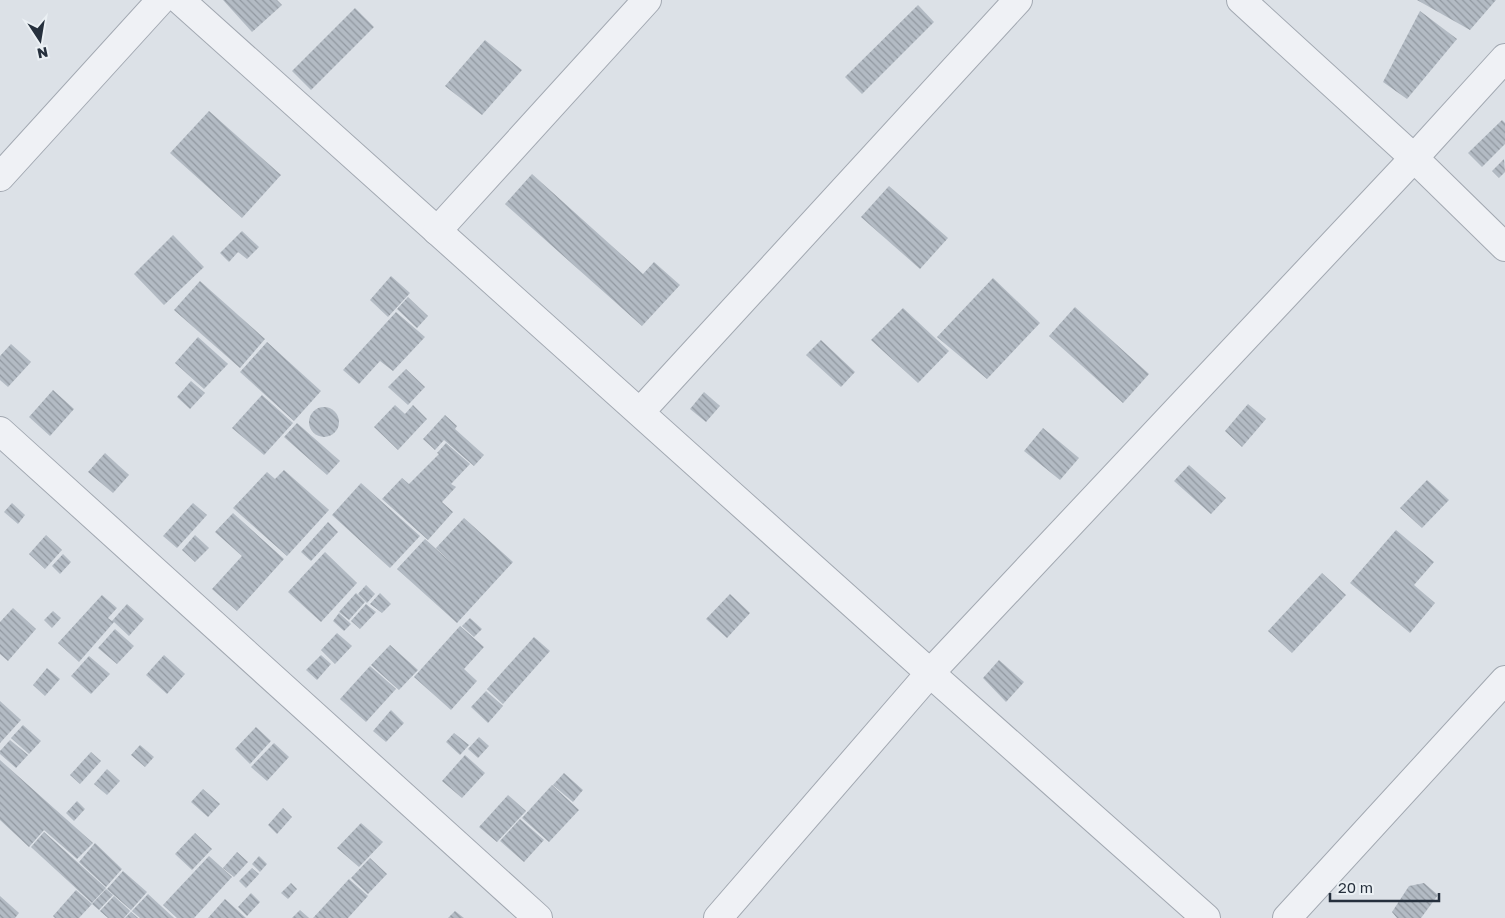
<svg xmlns="http://www.w3.org/2000/svg" width="1505" height="918" font-family="'Golos Text',sans-serif">
  <style>
    .building { fill: url(#building-back-hatch) }
    .lines { fill: none; stroke-linecap: round; stroke-linejoin: round }
    .minor-casing { stroke: #a2a8b1; stroke-width: 30 }
    .minor { stroke: #eff1f5; stroke-width: 28 }
  </style>
  <defs>
    <pattern id="building-back-hatch" width="6" height="6" patternUnits="userSpaceOnUse" patternTransform="scale(1.25)"><rect width="6" height="6" fill="#b3bbc4"/><path d="M-1 5l2 2M0 0l6 6M5-1l2 2" fill="none" stroke="#9198a0"/></pattern>
  </defs>
  <rect width="100%" height="100%" fill="#dce1e7"/>
  <g class="building">
    <polygon points="223,0 277,0 282,5 252,32"/>
    <polygon points="1417,0 1496,0 1470,30"/>
    <polygon points="918,5 934,22 862,94 845,77"/>
    <polygon points="355,8 374,27 311,90 292,71"/>
    <polygon points="1420,11 1457,39 1407,99 1383,82"/>
    <polygon points="485,40 522,70 482,115 445,86"/>
    <polygon points="209,111 281,175 242,218 170,153"/>
    <polygon points="1502,120 1505,123 1505,144 1482,167 1468,153"/>
    <polygon points="1504,159 1505,172 1499,178 1492,171"/>
    <polygon points="532,174 643,274 654,262 680,285 642,326 505,204"/>
    <polygon points="889,186 948,238 920,269 861,217"/>
    <polygon points="242,231 259,247 247,259 238,252 229,262 220,253"/>
    <polygon points="173,235 204,267 164,305 134,274"/>
    <polygon points="391,276 410,293 388,317 370,300"/>
    <polygon points="993,278 1040,323 987,379 937,337"/>
    <polygon points="200,281 265,339 240,368 174,310"/>
    <polygon points="408,297 428,316 417,328 397,309"/>
    <polygon points="1075,307 1149,374 1123,403 1049,336"/>
    <polygon points="903,308 949,351 918,383 871,340"/>
    <polygon points="396,312 425,337 393,371 380,361 359,384 343,370"/>
    <polygon points="198,337 228,364 204,389 175,363"/>
    <polygon points="821,340 855,372 841,387 806,355"/>
    <polygon points="267,342 321,391 294,421 240,372"/>
    <polygon points="11,344 31,362 8,387 0,380 0,356"/>
    <polygon points="406,369 425,387 408,405 388,387"/>
    <polygon points="191,381 205,393 190,409 177,397"/>
    <polygon points="53,390 74,409 50,436 29,417"/>
    <polygon points="704,392 720,406 706,422 690,409"/>
    <polygon points="262,395 293,423 264,455 232,428"/>
    <polygon points="1248,404 1266,419 1242,447 1225,431"/>
    <polygon points="395,405 405,414 413,405 427,419 398,450 374,427"/>
    <circle cx="324" cy="422" r="15"/>
    <polygon points="445,415 457,426 455,429 484,455 474,466 444,440 435,450 423,439"/>
    <polygon points="297,423 340,461 327,475 284,437"/>
    <polygon points="1043,428 1079,458 1060,480 1024,451"/>
    <polygon points="446,443 470,464 451,484 456,487 442,502 453,512 428,540 382,499 402,478 409,484 439,454 437,453"/>
    <polygon points="105,453 129,475 113,493 88,472"/>
    <polygon points="1189,465 1226,498 1211,514 1174,481"/>
    <polygon points="284,470 329,510 287,556 233,508 267,472 275,479"/>
    <polygon points="1427,480 1449,500 1422,528 1400,508"/>
    <polygon points="361,483 420,536 390,568 332,515"/>
    <polygon points="12,503 25,515 18,524 4,512"/>
    <polygon points="193,503 207,515 177,548 163,536"/>
    <polygon points="233,513 284,559 237,611 212,589 242,556 215,532"/>
    <polygon points="464,518 513,562 457,623 397,569 425,539 457,568 436,548"/>
    <polygon points="328,522 338,532 311,561 301,552"/>
    <polygon points="1396,530 1434,562 1414,585 1435,603 1410,633 1350,583"/>
    <polygon points="46,535 62,550 45,569 29,554"/>
    <polygon points="195,535 209,548 195,562 182,550"/>
    <polygon points="325,552 357,583 321,622 288,592"/>
    <polygon points="63,554 71,562 60,574 52,566"/>
    <polygon points="1322,573 1346,595 1292,653 1268,631"/>
    <polygon points="366,585 375,594 367,603 358,594"/>
    <polygon points="356,593 365,602 349,620 339,612"/>
    <polygon points="380,593 391,604 382,613 370,604"/>
    <polygon points="730,594 750,613 727,638 706,619"/>
    <polygon points="102,595 117,608 108,618 112,621 127,604 144,619 129,636 114,622 79,662 58,643"/>
    <polygon points="366,604 376,612 360,629 351,621"/>
    <polygon points="13,608 36,629 8,661 0,654 0,622"/>
    <polygon points="53,611 61,618 52,628 44,620"/>
    <polygon points="339,613 351,624 344,631 333,621"/>
    <polygon points="470,618 482,629 474,637 462,626"/>
    <polygon points="460,626 484,647 464,669 477,681 451,710 414,677"/>
    <polygon points="115,629 134,646 117,664 98,648"/>
    <polygon points="337,633 352,646 335,664 321,650"/>
    <polygon points="534,637 550,651 503,704 487,689"/>
    <polygon points="390,645 418,670 399,690 371,665"/>
    <polygon points="164,655 185,674 167,694 146,675"/>
    <polygon points="321,655 331,664 317,680 306,670"/>
    <polygon points="89,656 110,674 91,694 71,676"/>
    <polygon points="999,660 1024,682 1006,702 983,678"/>
    <polygon points="370,666 396,689 366,722 340,699"/>
    <polygon points="47,668 60,679 45,696 33,685"/>
    <polygon points="486,691 503,706 488,723 471,707"/>
    <polygon points="0,701 21,720 0,743"/>
    <polygon points="391,710 404,723 386,742 373,731"/>
    <polygon points="23,725 41,741 29,754 11,738"/>
    <polygon points="256,727 271,741 250,764 235,749"/>
    <polygon points="454,733 469,745 460,755 446,742"/>
    <polygon points="479,737 489,746 478,758 468,749"/>
    <polygon points="10,740 28,755 16,768 0,754 0,751"/>
    <polygon points="274,743 289,757 267,781 251,767"/>
    <polygon points="140,745 154,757 145,767 131,755"/>
    <polygon points="91,752 101,761 80,784 70,775"/>
    <polygon points="465,755 485,773 462,798 442,781"/>
    <polygon points="0,760 93,843 77,859 44,830 29,847 0,820"/>
    <polygon points="107,769 120,781 107,795 94,784"/>
    <polygon points="564,773 583,790 573,802 553,785"/>
    <polygon points="552,785 579,810 549,842 522,818"/>
    <polygon points="203,789 220,804 208,817 191,802"/>
    <polygon points="508,795 526,811 497,842 479,827"/>
    <polygon points="77,801 85,809 74,821 66,813"/>
    <polygon points="283,808 292,817 277,834 268,825"/>
    <polygon points="520,819 544,840 524,862 500,841"/>
    <polygon points="361,823 383,842 359,867 337,848"/>
    <polygon points="44,832 106,888 92,903 31,847"/>
    <polygon points="195,833 212,849 192,870 175,854"/>
    <polygon points="95,843 122,869 106,887 79,862"/>
    <polygon points="237,852 248,862 234,877 223,868"/>
    <polygon points="209,856 232,877 194,918 177,918 163,905"/>
    <polygon points="259,856 267,864 260,872 252,864"/>
    <polygon points="370,858 387,874 368,894 351,878"/>
    <polygon points="252,868 259,874 246,888 239,881"/>
    <polygon points="123,871 147,892 131,910 107,889"/>
    <polygon points="349,879 368,896 348,918 313,918"/>
    <polygon points="291,883 297,889 288,899 281,893"/>
    <polygon points="1424,883 1438,895 1421,918 1397,918 1392,912 1409,886"/>
    <polygon points="106,889 113,895 99,910 92,904"/>
    <polygon points="76,890 92,904 79,918 55,918 53,916"/>
    <polygon points="251,893 260,902 247,916 238,907"/>
    <polygon points="148,894 174,918 140,918 132,911"/>
    <polygon points="0,896 19,913 15,918 0,918"/>
    <polygon points="114,896 130,911 124,918 108,918 100,911"/>
    <polygon points="225,899 246,918 208,918"/>
    <polygon points="300,910 309,918 292,918"/>
    <polygon points="455,911 464,918 448,918"/>
    <polygon points="131,912 138,918 125,918"/>
  </g>
  <g class="lines">
    <g class="minor-casing">
      <g id="minor">
        <polyline points="180,0 930,673 1206,918"/>
        <polyline points="1241,0 1414,158 1505,247"/>
        <polyline points="0,177 161,0"/>
        <polyline points="437,231 647,0"/>
        <polyline points="640,412 1018,0"/>
        <polyline points="0,431 538,918"/>
        <polyline points="718,918 930,673 1414,158 1505,58"/>
        <polyline points="1287,918 1505,680"/>
      </g>
    </g>
    <use href="#minor" class="minor"/>
  </g>
  <g transform="translate(40 40) rotate(168)" stroke="#ebf0f4" stroke-width="4" paint-order="stroke">
  <path d="M0-4L9 19L0 12L-9 19Z" fill="#26303d"/>
  <text y="-8" font-size="14" font-weight="bold" text-anchor="middle" fill="#26303d">N</text>
  </g>
  <path d="M1330 893v8h109v-8" fill="none" stroke="#26303d" stroke-width="2.5"/>
  <text x="1338" y="893" font-size="15" fill="#26303d" stroke="#ebf0f4" stroke-width="4" paint-order="stroke">20 m</text>
</svg>
